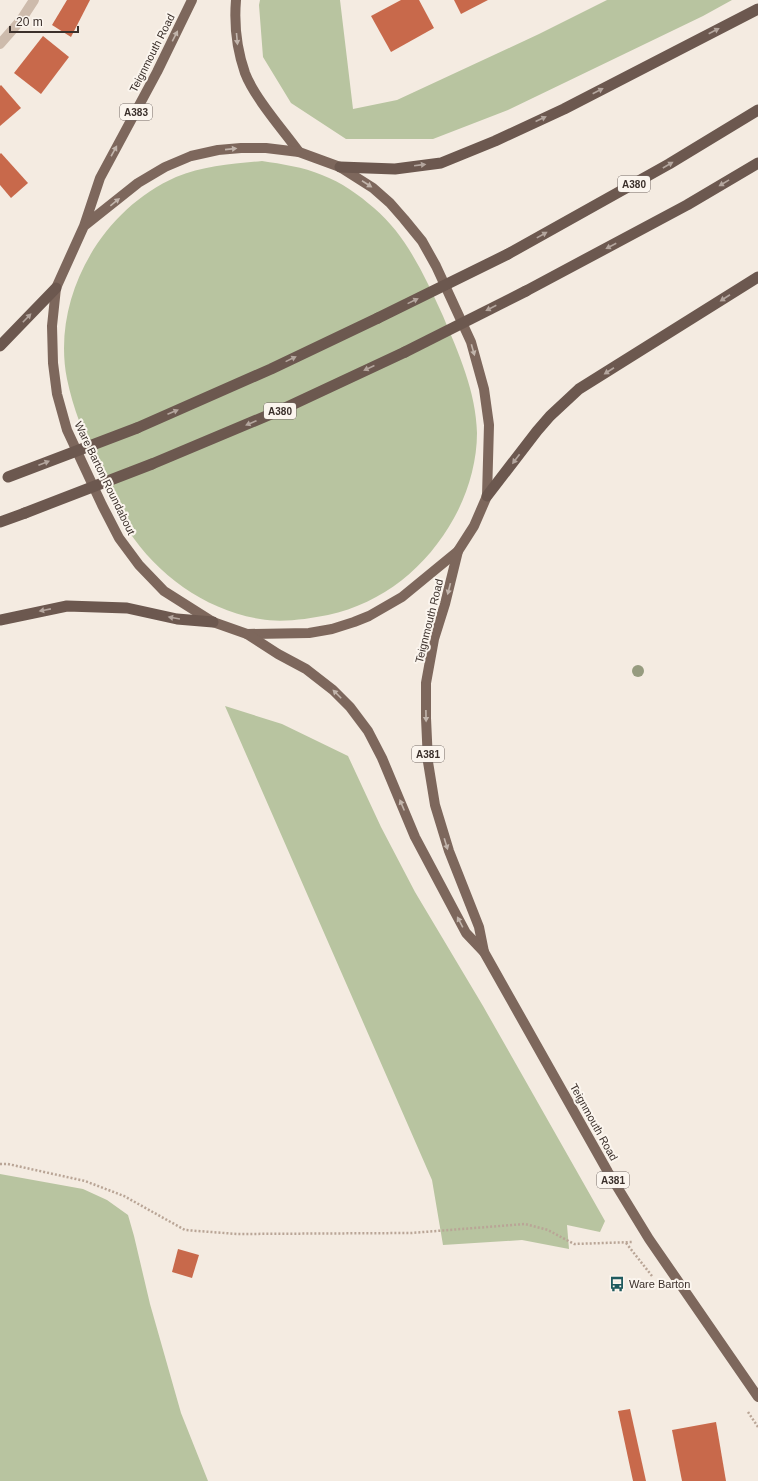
<svg xmlns="http://www.w3.org/2000/svg" width="758" height="1481" font-family="Arial,sans-serif">
  <style>
    .green { fill: #b8c4a0 }
    .building { fill: #c8694b }
    .lines { fill: none; stroke-linecap: round; stroke-linejoin: round }
    .path { stroke: #b9a596; stroke-width: 2.5; stroke-dasharray: 2 2; stroke-linecap: butt }
    .minor { stroke: #cdbbac; stroke-width: 10 }
    .primary { stroke: #7d675c; stroke-width: 10 }
    .trunk { stroke: #6c584f; stroke-width: 11 }
    .trunk-bridge { stroke: #6c584f; stroke-width: 11 }
    .tree { fill: #969b7f }
    .oneway { fill: #b4a69e }
    .oneway2 { fill: #c2b5ac }
    .labels { text-anchor: middle; stroke-width: 4; stroke-linejoin: round; paint-order: stroke }
    .shield { fill: #fbf5ee; stroke: #756b66; stroke-width: 1 }
    .shield-label { font-size: 10px; font-weight: bold; fill: #3b302b }
    .street-label { font-size: 11px; fill: #3b302b; stroke: #fbf5ee }
    .poi-label { font-size: 11px; fill: #3b302b; stroke: #fbf5ee; text-anchor: start }
  </style>
  <rect width="100%" height="100%" fill="#f4ebe1"/>
  <g class="green">
    <polygon points="260,0 340,0 353,109 397,100 539,34 607,0 732,0 703,16 508,110 433,139 346,139 291,103 263,57 259,5"/>
    <path d="M262 161C282 164 303 167 322 175 341 182 359 195 374 208 407 236 425 277 443 316 459 354 476 392 477 433 477 462 468 493 454 518 427 567 383 603 328 615 307 619 282 623 260 619 206 610 158 576 128 530 115 510 106 485 96 462 84 435 73 408 67 379 51 298 101 210 176 177 203 166 233 164 262 161Z"/>
    <polygon points="225,706 282,724 348,756 381,827 415,892 483,1006 605,1221 600,1232 567,1225 569,1249 522,1240 443,1245 432,1180"/>
    <polygon points="0,1174 83,1189 107,1200 128,1215 134,1236 150,1304 181,1413 208,1481 0,1481"/>
  </g>
  <g class="building">
    <polygon points="67,0 90,0 71,37 52,25"/>
    <polygon points="401,0 419,0 434,28 391,52 371,16"/>
    <polygon points="454,0 488,0 461,14"/>
    <polygon points="43,36 69,57 41,94 14,73"/>
    <polygon points="1,85 21,108 0,126 0,86"/>
    <polygon points="1,153 28,183 11,198 0,185 0,154"/>
    <polygon points="178,1249 199,1255 192,1278 172,1272"/>
    <polygon points="630,1409 646,1481 633,1481 618,1411"/>
    <polygon points="716,1422 726,1481 682,1481 672,1430"/>
  </g>
  <g class="lines">
    <g class="path">
      <polyline points="0,1164 8,1164 85,1181 124,1196 185,1230 237,1234 411,1233 525,1224 548,1230 574,1244 633,1242"/>
      <polyline points="626,1243 652,1276"/>
      <polyline points="748,1412 758,1427"/>
    </g>
    <polyline class="minor" points="0,44 21,20 34,0"/>
    <g class="primary">
      <path d="M236 0C234 24 237 50 245 73 254 97 283 130 299 152"/>
      <polyline points="84,226 138,183 165,167 191,156 218,150 241,148 266,148 299,152 340,167 373,188 390,203 404,219 422,241 436,266 471,342 484,389 489,425 487,496 474,526 458,551 402,597 369,616 354,622 332,629 309,633 247,634 213,622 164,591 139,565 119,538 102,505 67,430 57,394 53,363 52,326 56,288 84,226 100,178 157,72 192,0"/>
      <polyline points="458,551 445,604 434,639 426,683 426,718 428,762 435,805 449,851 479,927 484,952"/>
      <polyline points="247,634 278,654 306,669 333,690 350,707 368,731 382,758 415,837 466,933 484,952 608,1172 649,1239 758,1397"/>
    </g>
    <g class="trunk">
      <polyline points="340,167 395,169 441,163 495,141 564,109 758,9"/>
      <polyline points="508,254 669,164 758,110"/>
      <polyline points="526,291 687,205 758,163"/>
      <polyline points="0,346 56,288"/>
      <polyline points="137,428 271,369 378,318"/>
      <polyline points="152,464 283,409 405,352"/>
      <polyline points="487,496 537,431 550,416 579,389 758,277"/>
      <polyline points="0,522 25,513"/>
      <polyline points="0,620 67,606 127,608 177,619 213,622"/>
    </g>
    <g class="trunk-bridge">
      <polyline points="378,318 508,254"/>
      <polyline points="405,352 526,291"/>
      <polyline points="8,477 137,428"/>
      <polyline points="25,513 152,464"/>
    </g>
  </g>
  <circle class="tree" cx="638" cy="671" r="6"/>
  <defs><path id="oneway-solid" d="M-6-.8H1V-3.2L6.5 0L1 3.2V.8H-6Z"/></defs>
  <g class="oneway">
    <use href="#oneway-solid" transform="translate(714 31) rotate(-27)"/>
    <use href="#oneway-solid" transform="translate(598 91) rotate(-27)"/>
    <use href="#oneway-solid" transform="translate(541 119) rotate(-25)"/>
    <use href="#oneway-solid" transform="translate(420 165) rotate(-7)"/>
    <use href="#oneway-solid" transform="translate(668 165) rotate(-30)"/>
    <use href="#oneway-solid" transform="translate(724 183) rotate(149)"/>
    <use href="#oneway-solid" transform="translate(542 235) rotate(-29)"/>
    <use href="#oneway-solid" transform="translate(611 246) rotate(152)"/>
    <use href="#oneway-solid" transform="translate(725 298) rotate(147)"/>
    <use href="#oneway-solid" transform="translate(413 301) rotate(-26)"/>
    <use href="#oneway-solid" transform="translate(491 308) rotate(153)"/>
    <use href="#oneway-solid" transform="translate(27 318) rotate(-46)"/>
    <use href="#oneway-solid" transform="translate(291 359) rotate(-26)"/>
    <use href="#oneway-solid" transform="translate(369 368) rotate(155)"/>
    <use href="#oneway-solid" transform="translate(609 371) rotate(147)"/>
    <use href="#oneway-solid" transform="translate(173 412) rotate(-23)"/>
    <use href="#oneway-solid" transform="translate(251 423) rotate(157)"/>
    <use href="#oneway-solid" transform="translate(516 459) rotate(127)"/>
    <use href="#oneway-solid" transform="translate(44 463) rotate(-21)"/>
    <use href="#oneway-solid" transform="translate(45 610) rotate(169)"/>
    <use href="#oneway-solid" transform="translate(174 618) rotate(-170)"/>
  </g>
  <g class="oneway2">
    <use href="#oneway-solid" transform="translate(175 36) rotate(-63)"/>
    <use href="#oneway-solid" transform="translate(237 39) rotate(85)"/>
    <use href="#oneway-solid" transform="translate(231 149) rotate(-6)"/>
    <use href="#oneway-solid" transform="translate(114 151) rotate(-61)"/>
    <use href="#oneway-solid" transform="translate(367 184) rotate(33)"/>
    <use href="#oneway-solid" transform="translate(115 202) rotate(-39)"/>
    <use href="#oneway-solid" transform="translate(473 350) rotate(74)"/>
    <use href="#oneway-solid" transform="translate(449 589) rotate(104)"/>
    <use href="#oneway-solid" transform="translate(337 694) rotate(-135)"/>
    <use href="#oneway-solid" transform="translate(426 716) rotate(89)"/>
    <use href="#oneway-solid" transform="translate(402 805) rotate(-113)"/>
    <use href="#oneway-solid" transform="translate(446 844) rotate(73)"/>
    <use href="#oneway-solid" transform="translate(460 922) rotate(-118)"/>
  </g>
  <defs>
    <g id="bus-bare" transform="scale(1.2)"><path d="M-5-6H5V4H4V6H2V4H-2V6H-4V4H-5ZM-3.5-4V0h7V-4ZM-3.5 1.2v1.5H-2V1.2ZM2 1.2v1.5H3.5V1.2Z" fill="#1f5a5e" stroke="#fbf5ee" stroke-width="2.5" paint-order="stroke"/></g>
  </defs>
  <g fill-rule="evenodd">
    <use href="#bus-bare" x="617" y="1284"/>
  </g>
  <g class="labels">
    <g class="shield">
      <rect x="120" y="104" width="32" height="16" rx="3"/>
      <rect x="618" y="176" width="32" height="16" rx="3"/>
      <rect x="264" y="403" width="32" height="16" rx="3"/>
      <rect x="412" y="746" width="32" height="16" rx="3"/>
      <rect x="597" y="1172" width="32" height="16" rx="3"/>
    </g>
    <g class="shield-label">
      <text x="136" y="116">A383</text>
      <text x="634" y="188">A380</text>
      <text x="280" y="415">A380</text>
      <text x="428" y="758">A381</text>
      <text x="613" y="1184">A381</text>
    </g>
    <g class="street-label">
      <text transform="translate(152 53) rotate(-63)" y="4">Teignmouth Road</text>
      <text transform="translate(105 478) rotate(64)" y="4">Ware Barton Roundabout</text>
      <text transform="translate(429 621) rotate(-76)" y="4">Teignmouth Road</text>
      <text transform="translate(594 1122) rotate(61)" y="4">Teignmouth Road</text>
    </g>
    <g class="poi-label">
      <text x="629" y="1288">Ware Barton</text>
    </g>
  </g>
  <path d="M10 26v6h68v-6" fill="none" stroke="#3b302b" stroke-width="2"/>
  <text x="16" y="26" font-size="12" fill="#3b302b" stroke="#fbf5ee" stroke-width="3" paint-order="stroke">20 m</text>
</svg>
